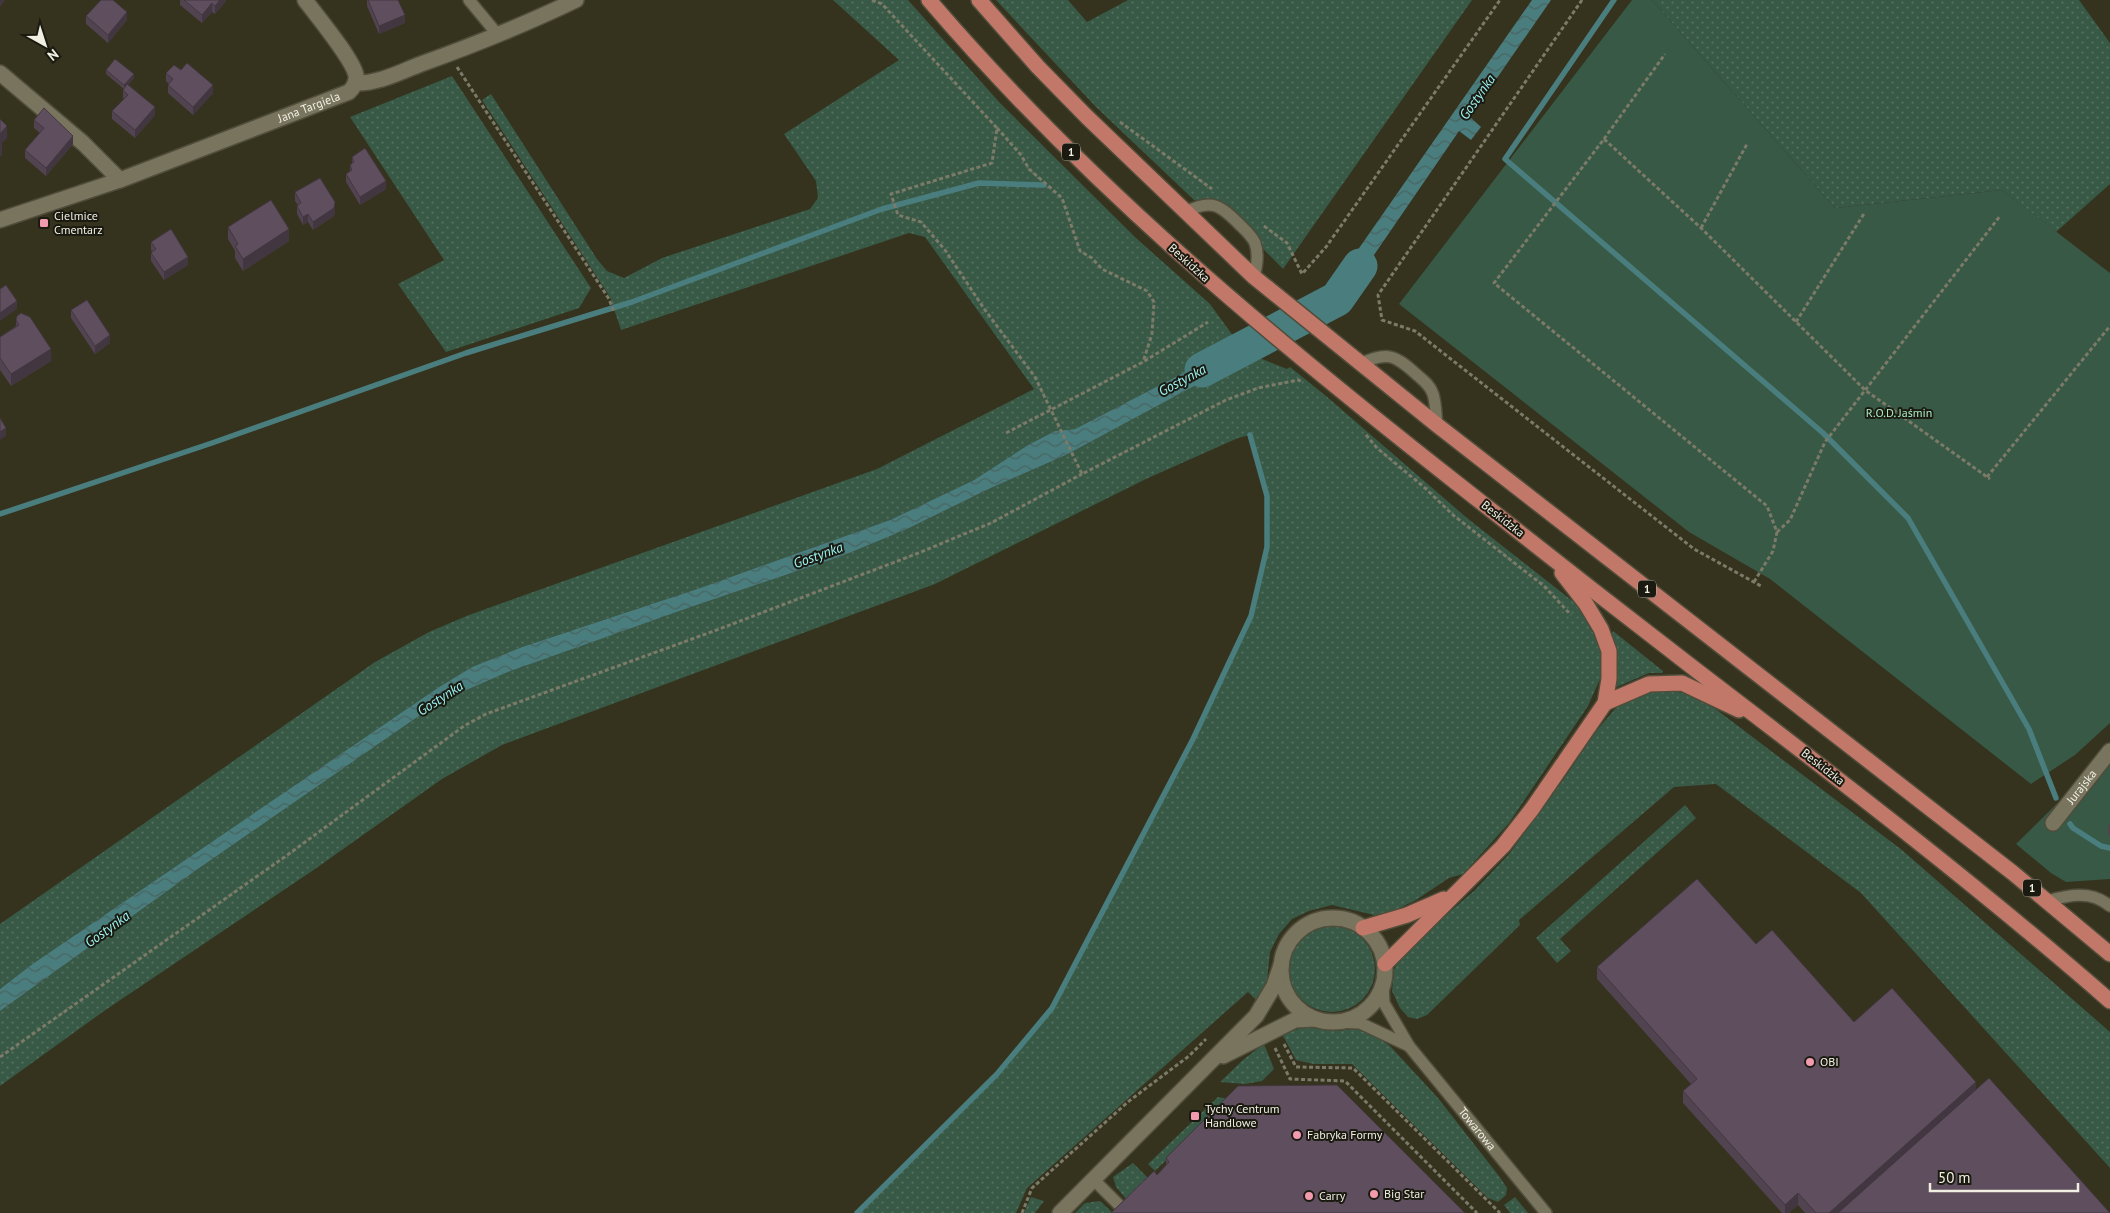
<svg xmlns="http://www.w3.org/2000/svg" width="2110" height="1213" font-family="'PT Sans',sans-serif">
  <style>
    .grass { fill: url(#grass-dots) }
    .green { fill: #375945 }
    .water { fill: url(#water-waves) }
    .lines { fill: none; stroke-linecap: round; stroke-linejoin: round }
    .stream { stroke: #4a7d7d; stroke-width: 5.5 }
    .river { stroke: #4a7d7d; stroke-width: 35 }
    .service-casing { stroke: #504d3b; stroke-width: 14 }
    .minor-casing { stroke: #504d3b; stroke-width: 18 }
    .tertiary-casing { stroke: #504d3b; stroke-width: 18 }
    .primary-casing { stroke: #504d3b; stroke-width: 18 }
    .path { stroke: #7c7a68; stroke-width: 3; stroke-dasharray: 4 2.5; stroke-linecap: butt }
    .service { stroke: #78745e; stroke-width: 11 }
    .minor { stroke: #78745e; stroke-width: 15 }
    .tertiary { stroke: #78745e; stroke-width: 15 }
    .primary { stroke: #c27868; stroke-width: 15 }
    .wall { fill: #524350 }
    .shaded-wall { fill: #423741 }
    .building { fill: #5f4e5d; stroke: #423741 }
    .poi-dot { fill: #f29aae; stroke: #1b1a11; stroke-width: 2 }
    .labels { text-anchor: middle; stroke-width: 4; stroke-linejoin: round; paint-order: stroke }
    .shield { fill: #1b1a11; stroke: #b0afa3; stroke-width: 1 }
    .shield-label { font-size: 11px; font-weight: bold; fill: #f0efe2 }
    .street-label { font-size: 12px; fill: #f0efe2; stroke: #1b1a11 }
    .poi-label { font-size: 12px; fill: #f0efe2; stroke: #1b1a11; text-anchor: start }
    .park-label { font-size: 12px; fill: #aaebc4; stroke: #1b1a11 }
    .water-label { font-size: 14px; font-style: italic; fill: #9bf3f3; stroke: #1b1a11 }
  </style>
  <defs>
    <pattern id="grass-dots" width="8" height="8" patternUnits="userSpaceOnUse" patternTransform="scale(1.25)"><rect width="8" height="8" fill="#375945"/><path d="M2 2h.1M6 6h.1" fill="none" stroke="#547160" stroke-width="1.8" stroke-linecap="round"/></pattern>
    <pattern id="water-waves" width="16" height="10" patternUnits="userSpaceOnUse" patternTransform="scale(1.25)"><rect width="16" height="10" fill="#4a7d7d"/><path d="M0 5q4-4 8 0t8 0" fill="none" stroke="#496563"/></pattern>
  </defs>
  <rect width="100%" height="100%" fill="#35321e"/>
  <g class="grass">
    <polygon points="833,0 908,0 1000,103 1136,238 1210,304 1239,344 1075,429 1055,431 1028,445 974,480 890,520 700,588 522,647 472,667 439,687 31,965 0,989 0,924 375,662 429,632 469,615 877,469 1034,389 925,237 909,233 621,330 610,297 482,100 491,94 597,259 607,271 624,278 662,258 810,209 818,198 816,181 784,134 899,60"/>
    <polygon points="996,0 1068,0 1087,22 1128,0 1472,0 1283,269 1216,201 1194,200 1096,107"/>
    <polygon points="1652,0 2079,0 2110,43 2110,184 2056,232 2002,190 1835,208"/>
    <polygon points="452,76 591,288 579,308 446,352 398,284 444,260 350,117"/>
    <polygon points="1252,355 1287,369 1290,367 1326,396 1467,518 1575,603 1587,616 1598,637 1601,658 1600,679 1588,706 1509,823 1463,874 1449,878 1416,900 1387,914 1374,915 1332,905 1309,911 1292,919 1279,934 1270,952 1267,981 1256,1000 1248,992 1027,1188 1016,1213 858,1213 997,1074 1052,1008 1161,800 1251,616 1267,547 1267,496 1250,435 1238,438 1146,479 935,584 502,745 442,779 315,869 104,1011 0,1086 0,1011 198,869 429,709 462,692 508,672 691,607 842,556 905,530 991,488 1066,455"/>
    <polygon points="1613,631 1663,671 1662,673 1649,673 1614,688 1616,647 1612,634"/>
    <path d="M1658 689C1680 690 1699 697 1717 710L1902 850 2110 1032V1168L1861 893 1716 784 1674 787 1519 920 1520 925 1427 1015 1417 1019 1408 1017 1400 1008 1392 991 1394 970 1401 954 1475 890 1509 854 1563 780 1597 730 1615 709 1628 700Z"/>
    <polygon points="1685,805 1696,818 1560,939 1571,951 1557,963 1536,938"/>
    <circle cx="1332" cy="969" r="43"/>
    <polygon points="1305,1027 1338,1031 1356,1028 1372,1033 1390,1046 1438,1098 1499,1176 1507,1188 1506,1195 1498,1202 1488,1198 1352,1064 1313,1064 1296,1060 1282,1034"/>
    <polygon points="1264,1044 1274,1069 1262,1081 1245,1084 1220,1082 1244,1059"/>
    <polygon points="1218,1097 1229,1099 1155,1171 1148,1164"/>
    <polygon points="1133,1163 1149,1179 1127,1200 1116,1187 1113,1177"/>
    <polygon points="1031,1197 1044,1201 1035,1213 1024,1213"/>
    <polygon points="1515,1197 1528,1213 1510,1213 1504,1205"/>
    <polygon points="1100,1201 1113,1213 1075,1213 1085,1203"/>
  </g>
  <g class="green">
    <polygon points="1632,0 1652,0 1835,208 2002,190 2110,273 2110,723 2075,755 2031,784 1770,579 1689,532 1399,304"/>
    <polygon points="2110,751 2110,879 2066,882 2051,873 2016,844"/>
  </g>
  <g class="water">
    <polygon points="1532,0 1551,0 1470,117 1481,127 1471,140 1459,131 1337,309 1325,297"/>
    <polygon points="1239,344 1252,355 1066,455 991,488 905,530 842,556 691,607 508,672 462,692 429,709 198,869 0,1011 0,989 31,965 439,687 472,667 522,647 700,588 890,520 974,480 1028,445 1055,431 1075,429"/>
  </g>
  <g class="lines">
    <g class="stream">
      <polyline points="1614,0 1505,159 1823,433 1908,518 2029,729 2056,798"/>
      <polyline points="0,514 212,443 466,353 632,302 882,209 979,183 1044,185"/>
      <polyline points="2070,824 2073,828 2101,846 2110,848"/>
      <polyline points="857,1213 997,1074 1052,1008 1193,739 1251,616 1267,547 1267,496 1250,435"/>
    </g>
    <polyline class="river" points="1202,370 1337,299 1360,266"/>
    <g class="service-casing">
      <g id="service">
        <polyline points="469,0 498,35"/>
        <path d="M1186 212C1212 198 1221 206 1240 225 1245 230 1252 236 1255 243 1259 254 1257 266 1254 277"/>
        <path d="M1360 364C1387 351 1395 355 1416 374 1423 380 1430 385 1433 394 1436 403 1436 416 1437 425"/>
        <path d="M2047 901C2069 895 2091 890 2110 906"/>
        <path id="s1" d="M1383 984 1384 1003 1409 1046 1546 1213"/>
        <polyline points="1332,1022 1360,1023 1409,1046"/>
        <polyline points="1093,1179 1125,1211"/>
      </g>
    </g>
    <g class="minor-casing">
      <g id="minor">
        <polyline points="0,73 83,143 120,180"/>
        <path d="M355 83C378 84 400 72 421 64 474 45 526 24 576 0"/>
        <path id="s2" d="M2053 823 2110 751"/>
        <circle cx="1333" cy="970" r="52"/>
        <polyline points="1223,1056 1295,1020 1314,1019"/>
        <polyline points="1060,1213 1256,1016 1274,986 1281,965"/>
      </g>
    </g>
    <g class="tertiary-casing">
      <g id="tertiary">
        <path id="s3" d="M0 220 120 180 349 92C354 87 357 82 356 75 352 58 317 16 305 0"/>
      </g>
    </g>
    <g class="primary-casing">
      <g id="primary">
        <path d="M929 0C1086 184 1273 339 1463 488 1540 549 1618 610 1696 670 1836 777 1977 885 2110 1001"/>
        <polyline points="979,0 1038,67 1087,117 1254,277 1437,425 2013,873 2110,954"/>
        <polyline points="1605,703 1649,684 1682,683 1739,710"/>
        <polyline points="1363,928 1407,915 1444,899"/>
        <polyline points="1385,964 1503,846 1532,809 1605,703 1609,679 1609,651 1601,629 1586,604 1562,573"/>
      </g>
    </g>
    <g class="path">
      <polyline points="872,0 882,4 997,128 992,163 891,194 898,215 921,222 945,250 985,310 1035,377 1082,474 1226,400 1258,388 1299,380 1301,382"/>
      <polyline points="1582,0 1378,295 1382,320 1415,331 1694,549 1761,586"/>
      <polyline points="457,67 609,299 614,312"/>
      <polyline points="1120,122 1212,189"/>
      <polyline points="997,128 1021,155 1029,169 1062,198 1080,251 1092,258 1102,269 1147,291 1154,302 1152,334 1143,362"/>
      <polyline points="1604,139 1665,54"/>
      <polyline points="1264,226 1287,243 1302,274 1326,247 1500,0"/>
      <polyline points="1701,228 1747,144"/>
      <polyline points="1796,322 1865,212"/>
      <polyline points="1006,433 1143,362 1208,322"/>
      <polyline points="1366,435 1377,448 1425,488 1453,515 1544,586 1571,615"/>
      <polyline points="1987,477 2110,326"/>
      <polyline points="1777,532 1790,520 1825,442 2000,216"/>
      <polyline points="1754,582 1773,551 1777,532 1767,506 1494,283 1604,139 1701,228 1865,390 1990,479"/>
      <polyline points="1284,1044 1296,1067 1353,1068 1500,1213"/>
      <polyline points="1275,1048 1290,1079 1345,1081 1477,1213"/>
      <polyline points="0,1057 286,856 464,726 486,714 714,631 916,554 991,523 1082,474"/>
      <polyline points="1022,1213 1032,1188 1129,1101 1189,1056 1206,1039"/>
    </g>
    <use href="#service" class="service"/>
    <use href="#minor" class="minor"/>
    <use href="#tertiary" class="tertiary"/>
    <use href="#primary" class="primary"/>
  </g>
  <g class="wall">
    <polygon points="180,0 226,0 226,1 215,14 212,12 202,23 180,5"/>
    <polygon points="367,0 398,0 405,23 379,34 367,6"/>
    <polygon points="86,16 127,20 108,43 86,24"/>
    <polygon points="106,70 134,78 128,85 155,115 135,138 112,119 112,111 124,99 123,98 123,90 124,89 106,74"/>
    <polygon points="181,70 213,93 193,115 168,93 168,85 169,84 166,81 166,73"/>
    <polygon points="34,120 73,144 46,176 25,158 25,150 40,133 34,128"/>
    <polygon points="352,157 386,189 360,205 346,182 346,174 350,172 350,165 352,164"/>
    <polygon points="295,192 335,210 334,216 313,230 308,222 303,225 297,214 297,206 298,205 295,201"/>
    <polygon points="228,227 289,241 243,271 235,258 235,251 228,239"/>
    <polygon points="151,242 188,265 164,280 151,261 151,253 152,252 151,250"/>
    <polygon points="71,310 110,343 95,354 71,318"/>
    <polygon points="16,320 51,361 11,386 0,370 0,337 16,326"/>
    <polygon points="2110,822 2110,836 2108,835 2108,827"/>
    <polygon points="1756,944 1854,1022 1976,1090 2110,1213 1805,1213 1798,1205 1789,1213 1782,1213 1683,1103 1683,1091 1691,1084 1597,979 1597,967"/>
    <polygon points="1166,1158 1465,1213 1157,1175 1166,1165"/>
  </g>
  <g class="shaded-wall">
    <polygon points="0,0 5,0 0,7"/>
    <polygon points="220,0 226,0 226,1 215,14 215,6"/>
    <polygon points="212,3 212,12 202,23 202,15"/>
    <polygon points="127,12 127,20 108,43 108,35"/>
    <polygon points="405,15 405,23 379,34 379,26"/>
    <polygon points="134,74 134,78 124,89 124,85"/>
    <polygon points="213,85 213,93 193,115 193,107"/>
    <polygon points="155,107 155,115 135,138 135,130"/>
    <polygon points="7,126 7,138 2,143 2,155 0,157 0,134"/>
    <polygon points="73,136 73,144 46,176 46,168"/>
    <polygon points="386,181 386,189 360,205 360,197"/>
    <polygon points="335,202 335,210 334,216 313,230 313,222"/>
    <polygon points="308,214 308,222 303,225 303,217"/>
    <polygon points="289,229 289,241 243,271 243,259"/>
    <polygon points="188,257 188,265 164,280 164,272"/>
    <polygon points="17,301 17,309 0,321 0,313"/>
    <polygon points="110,335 110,343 95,354 95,346"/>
    <polygon points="51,349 51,361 11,386 11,374"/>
    <polygon points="6,428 6,436 0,440 0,432"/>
    <polygon points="1976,1082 1976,1094 1843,1213 1829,1213"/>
    <polygon points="1798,1193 1798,1205 1789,1213 1785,1213 1785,1205"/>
  </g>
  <g class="building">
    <polygon points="101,0 113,0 127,12 108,35 86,16"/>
    <polygon points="184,0 220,0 215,6 212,3 202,15"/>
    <polygon points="368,0 398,0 405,15 379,26"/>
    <polygon points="115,59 134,74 124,85 106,70"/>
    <polygon points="187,63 213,85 193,107 168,85 173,79 166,73 174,65 181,70"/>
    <polygon points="127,84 155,107 135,130 112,111 128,95 123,90"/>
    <polygon points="44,108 73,136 46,168 25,150 44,128 34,120"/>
    <polygon points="0,119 7,126 0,134"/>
    <polygon points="365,148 386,181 360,197 346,174 352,170 350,165 354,162 352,157"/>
    <polygon points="320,178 335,202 334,208 313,222 308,214 303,217 297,206 301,203 295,192"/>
    <polygon points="271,200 289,229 243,259 235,246 238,244 228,227"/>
    <polygon points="171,229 188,257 164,272 151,253 156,249 151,242"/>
    <polygon points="6,285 17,301 0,313 0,289"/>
    <polygon points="87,300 110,335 95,346 71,310"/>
    <polygon points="21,313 30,317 51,349 11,374 0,358 0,337 19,325 16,320 17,316"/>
    <polygon points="0,418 6,428 0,432"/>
    <polygon points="1697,879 1756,944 1772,930 1854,1022 1892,988 1976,1082 1829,1213 1816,1213 1798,1193 1785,1205 1683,1091 1697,1079 1597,967"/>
    <polygon points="1989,1078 2110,1213 1838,1213"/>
    <polygon points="1337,1085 1465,1213 1111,1213 1154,1171 1157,1175 1169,1162 1166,1158 1238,1086"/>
  </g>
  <g class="poi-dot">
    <rect x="39" y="218" width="10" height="10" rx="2.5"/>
    <circle cx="1810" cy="1062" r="5"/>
    <rect x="1190" y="1111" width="10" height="10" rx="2.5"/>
    <circle cx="1297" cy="1135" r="5"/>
    <circle cx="1374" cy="1194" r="5"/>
    <circle cx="1309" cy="1196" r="5"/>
  </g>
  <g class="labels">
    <g class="shield">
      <rect x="1062" y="143.5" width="18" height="17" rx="4"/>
      <rect x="1638" y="580.5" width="18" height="17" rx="4"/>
      <rect x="2023" y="879.5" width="18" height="17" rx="4"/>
    </g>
    <g class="shield-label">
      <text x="1071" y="156">1</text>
      <text x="1647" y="593">1</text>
      <text x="2032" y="892">1</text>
    </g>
    <g class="street-label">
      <text dy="4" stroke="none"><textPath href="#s3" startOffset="329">Jana Targiela</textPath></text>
      <text transform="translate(1189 263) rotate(42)" y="4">Beskidzka</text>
      <text transform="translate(1503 519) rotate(38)" y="4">Beskidzka</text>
      <text transform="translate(1823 767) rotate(38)" y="4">Beskidzka</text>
      <text dy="4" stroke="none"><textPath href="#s2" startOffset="46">Jurajska</textPath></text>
      <text dy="4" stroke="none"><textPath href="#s1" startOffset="176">Towarowa</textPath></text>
    </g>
    <g class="poi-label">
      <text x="54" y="220">Cielmice<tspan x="54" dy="14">Cmentarz</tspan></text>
      <text x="1820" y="1066">OBI</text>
      <text x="1205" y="1113">Tychy Centrum<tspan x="1205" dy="14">Handlowe</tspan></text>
      <text x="1307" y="1139">Fabryka Formy</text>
      <text x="1384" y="1198">Big Star</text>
      <text x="1319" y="1200">Carry</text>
    </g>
    <g class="park-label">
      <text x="1899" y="417">R.O.D. Jaśmin</text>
    </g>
    <g class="water-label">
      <text transform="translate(1477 97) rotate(-55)" y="5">Gostynka</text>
      <text transform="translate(1182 380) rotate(-28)" y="5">Gostynka</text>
      <text transform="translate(818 555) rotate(-20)" y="5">Gostynka</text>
      <text transform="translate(440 698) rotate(-33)" y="5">Gostynka</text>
      <text transform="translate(107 929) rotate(-36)" y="5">Gostynka</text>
    </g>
  </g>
  <g transform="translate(45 45) rotate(141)" stroke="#1b1a11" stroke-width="4" paint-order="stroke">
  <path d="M0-4L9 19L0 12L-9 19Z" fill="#f0efe2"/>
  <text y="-8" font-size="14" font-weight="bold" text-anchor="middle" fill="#f0efe2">N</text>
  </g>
  <path d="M1930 1183v8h148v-8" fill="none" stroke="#f0efe2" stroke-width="2.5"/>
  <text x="1938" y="1183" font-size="15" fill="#f0efe2" stroke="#1b1a11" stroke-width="4" paint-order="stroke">50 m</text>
</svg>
